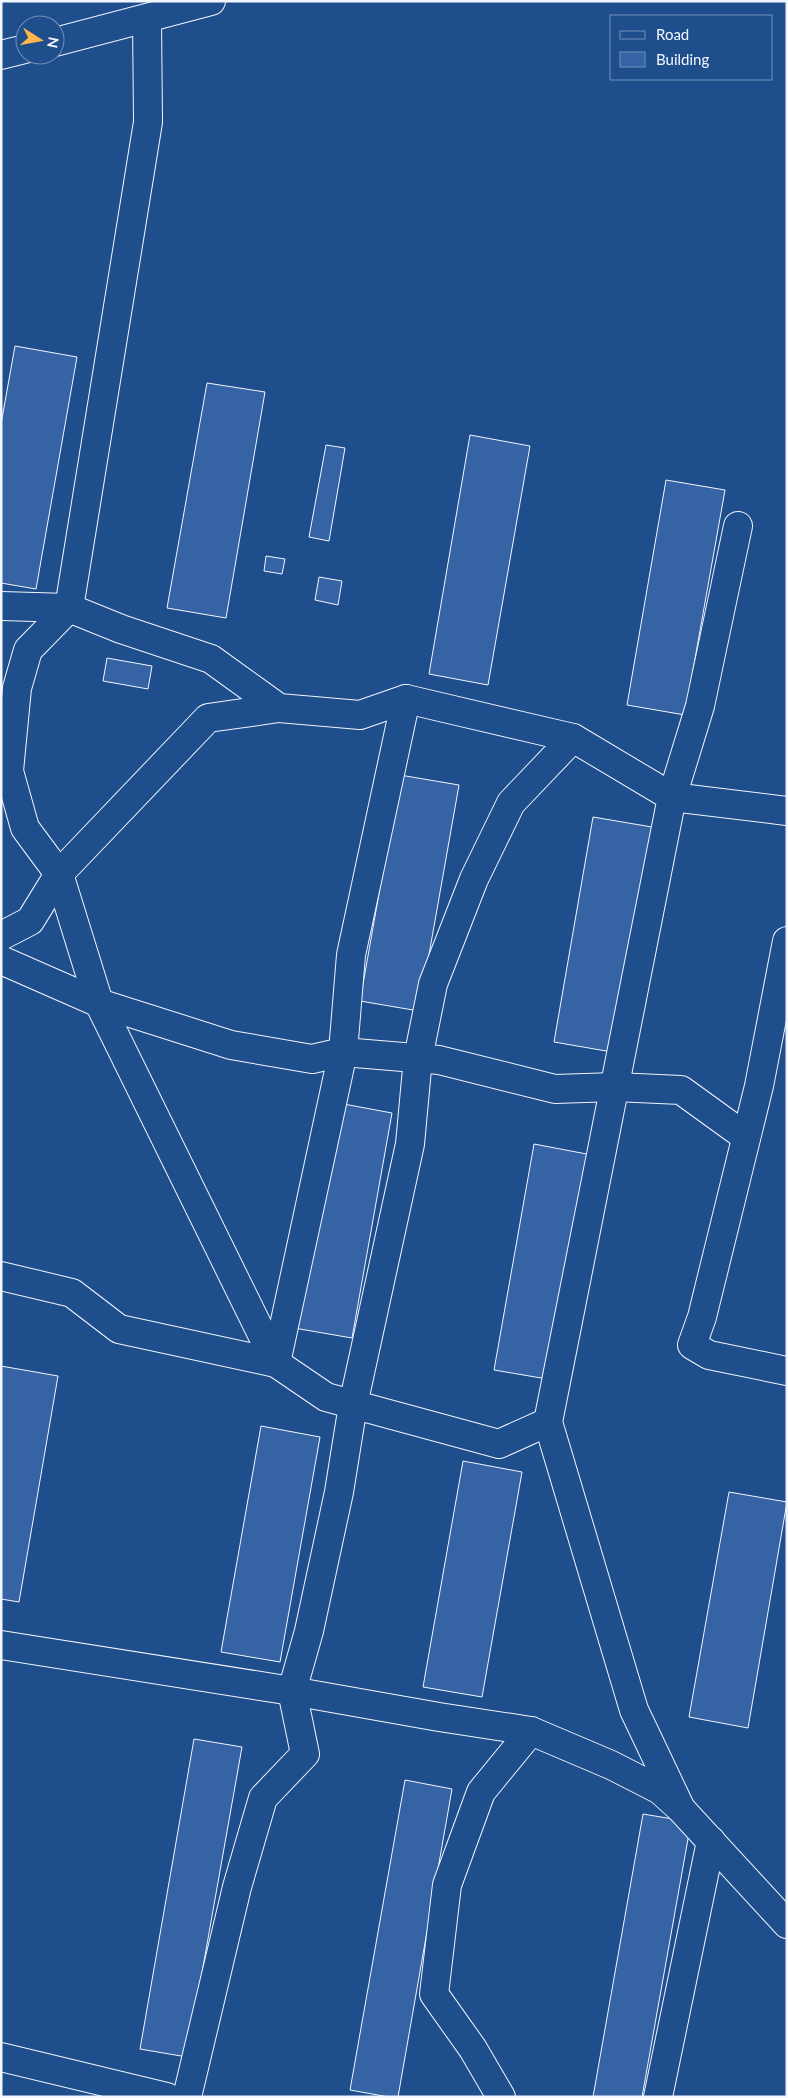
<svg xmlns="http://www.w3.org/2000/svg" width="788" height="2098" font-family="Lato,sans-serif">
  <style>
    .building { fill: #3563a3; stroke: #f2f6ff }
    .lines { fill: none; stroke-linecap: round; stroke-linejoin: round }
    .street-casing { stroke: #f2f6ff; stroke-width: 30 }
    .street { stroke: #1f4e8c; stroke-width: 28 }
  </style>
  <rect width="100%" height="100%" fill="#1f4e8c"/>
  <g class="building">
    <polygon points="15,346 77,357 36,589 1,583 1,424"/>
    <polygon points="207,383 265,392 226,618 167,608"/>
    <polygon points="470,435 530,446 488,685 429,674"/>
    <polygon points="326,445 345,448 329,541 309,537"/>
    <polygon points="666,480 725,490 685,715 627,705"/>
    <polygon points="266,556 285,559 282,574 264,571"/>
    <polygon points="319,577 342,581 338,605 315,600"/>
    <polygon points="107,658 152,666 148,689 103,681"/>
    <polygon points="400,775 459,785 419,1011 360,1001"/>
    <polygon points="593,817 652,827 612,1052 554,1042"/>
    <polygon points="333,1102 392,1113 352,1338 294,1328"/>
    <polygon points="534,1144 592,1155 553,1380 494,1370"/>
    <polygon points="1,1366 58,1376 19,1602 1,1599"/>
    <polygon points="261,1426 320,1437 280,1662 221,1652"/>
    <polygon points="463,1461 522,1472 482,1697 423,1687"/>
    <polygon points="729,1492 787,1502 748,1728 689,1717"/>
    <polygon points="194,1739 242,1747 187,2057 140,2049"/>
    <polygon points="405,1780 452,1789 398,2097 389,2097 350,2090"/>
    <polygon points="643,1814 691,1822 642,2097 593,2097"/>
  </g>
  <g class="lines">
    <g class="street-casing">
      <g id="street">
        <polyline points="147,19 148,122 69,608 28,650 17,688 9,771 25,828 59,874 99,1003 276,1363"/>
        <polyline points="55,42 211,1"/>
        <polyline points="1,55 25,49"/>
        <polyline points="1,606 69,608 121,629 211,659 279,708 360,715 406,699 573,738 672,797 787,811"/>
        <polyline points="1,936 30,921 59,874 208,718 279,708"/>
        <polyline points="787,941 759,1086 702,1317 692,1345 709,1355 787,1371"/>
        <polyline points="1,960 99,1003 231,1045 312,1059 343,1052 439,1060 555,1089 615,1087 681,1090 746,1137"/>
        <polyline points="1,1276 72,1293 119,1329 276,1363 326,1397 499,1444 548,1422"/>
        <polyline points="276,1363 343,1052 351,955 406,699"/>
        <polyline points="1,1645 292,1691 439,1717 531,1731 611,1765 660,1790 681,1809 787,1924"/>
        <polyline points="681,1809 634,1710 548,1422 672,797 700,706 738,526"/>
        <polyline points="1,2057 167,2097"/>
        <polyline points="187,2097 237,1887 263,1798 305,1754 292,1691 309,1631 339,1492 353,1405 410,1144 418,1058 433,984 474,879 511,803 573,738"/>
        <polyline points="501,2097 473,2049 434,1994 447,1885 481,1792 531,1731"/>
        <polyline points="658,2097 711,1841"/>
      </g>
    </g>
    <use href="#street" class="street"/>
  </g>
  <rect width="788" height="2098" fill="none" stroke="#f2f6ff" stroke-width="5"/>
  <rect x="610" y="15" width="162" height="65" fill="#1f4e8c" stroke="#7391ba"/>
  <rect x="620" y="31" width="25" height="8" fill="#1f4e8c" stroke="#7391ba"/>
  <text x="656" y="40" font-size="15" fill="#f2f6ff">Road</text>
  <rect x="620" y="52" width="25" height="15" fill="#3563a3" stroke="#7391ba"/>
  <text x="656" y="65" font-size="15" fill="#f2f6ff">Building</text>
  <g transform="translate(40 40) rotate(101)"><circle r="24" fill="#1f4e8c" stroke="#7391ba"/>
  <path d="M0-4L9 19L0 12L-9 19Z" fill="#ffb74d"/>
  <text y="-8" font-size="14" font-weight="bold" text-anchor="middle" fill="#f2f6ff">N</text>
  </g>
</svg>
